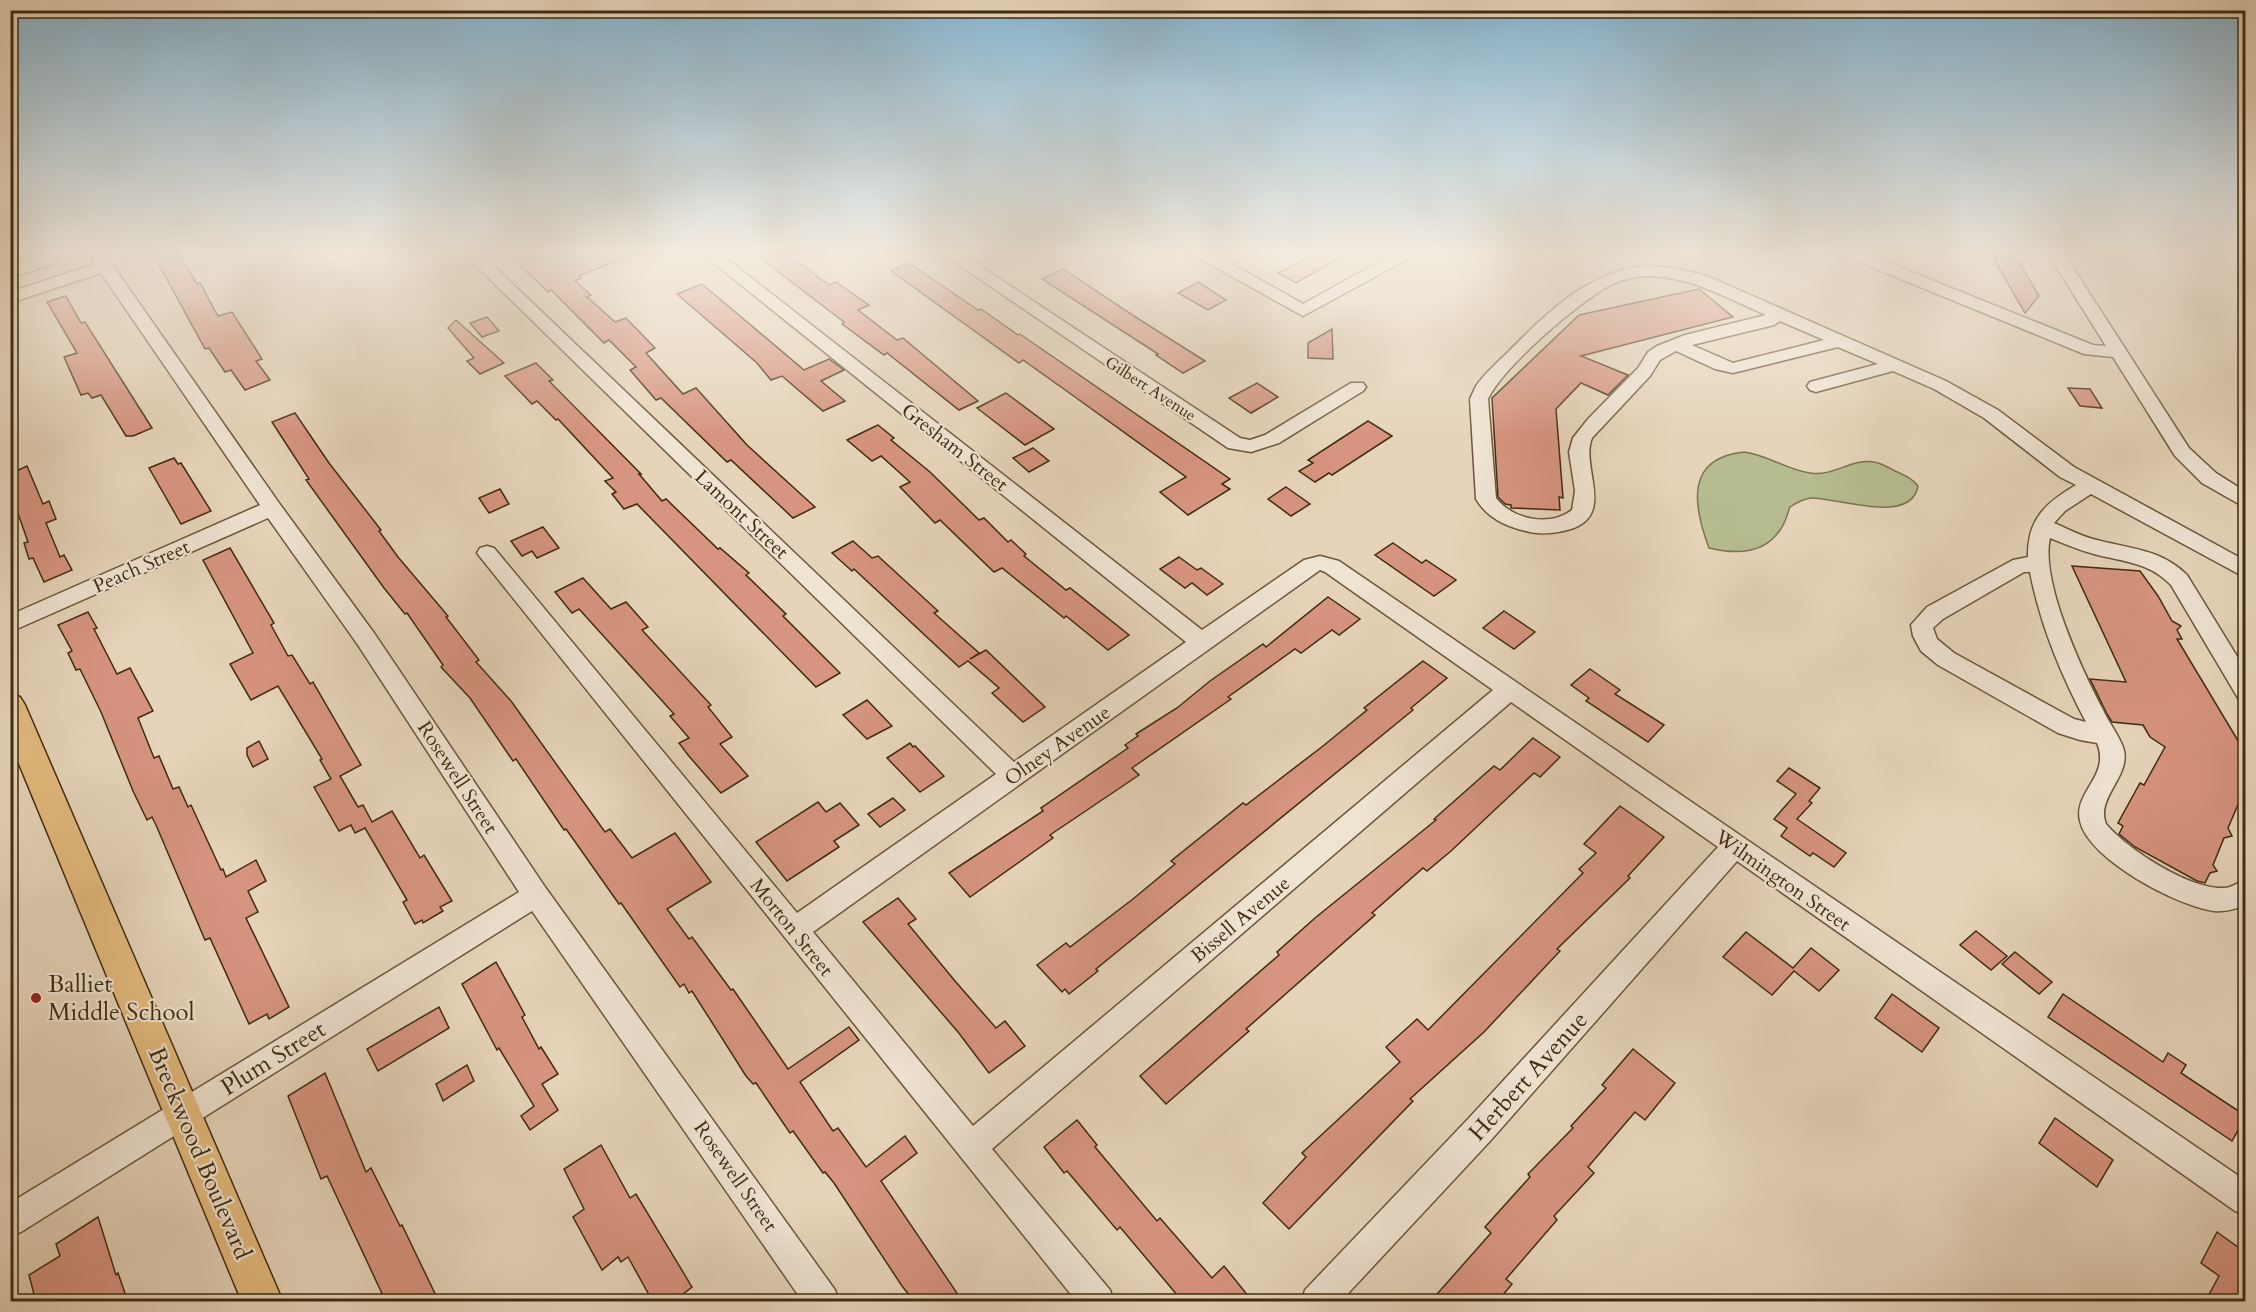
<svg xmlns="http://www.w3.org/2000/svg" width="2256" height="1312" font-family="Cardo,serif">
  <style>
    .green { fill: #b6bc8f; stroke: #7b744f; stroke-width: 1.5 }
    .building { fill: #d79480; stroke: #402c0f; stroke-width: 1.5 }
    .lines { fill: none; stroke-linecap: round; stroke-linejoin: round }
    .minor-casing { stroke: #6a563a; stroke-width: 3 }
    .major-casing { stroke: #402c0f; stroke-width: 3 }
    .minor { fill: #efe3d2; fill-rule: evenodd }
    .major { fill: #e3ba7d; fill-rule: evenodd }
    .poi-dot { fill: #8f2418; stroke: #efe3d2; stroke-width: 2 }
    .labels { text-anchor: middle; stroke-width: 4.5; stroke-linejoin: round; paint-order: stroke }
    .far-street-label { font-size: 16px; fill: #402c0f; stroke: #efe3d2 }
    .street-label { font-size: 20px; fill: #402c0f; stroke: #efe3d2 }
    .near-poi-label { font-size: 24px; fill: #402c0f; stroke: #efe3d2; text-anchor: start }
    .near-street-label { font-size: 24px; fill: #402c0f; stroke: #efe3d2 }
  </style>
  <rect width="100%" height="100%" fill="#e6d4ba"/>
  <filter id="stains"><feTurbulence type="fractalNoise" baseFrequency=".00333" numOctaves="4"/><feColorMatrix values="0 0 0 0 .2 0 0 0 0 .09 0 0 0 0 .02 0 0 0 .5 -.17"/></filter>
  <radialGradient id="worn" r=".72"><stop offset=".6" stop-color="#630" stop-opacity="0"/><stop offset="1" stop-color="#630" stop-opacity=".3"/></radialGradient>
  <path class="green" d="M1744 452C1768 455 1787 470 1810 473 1833 477 1852 458 1874 462 1881 463 1888 467 1895 471 1904 475 1912 478 1918 486 1911 526 1836 497 1811 498 1803 499 1796 503 1790 507 1787 515 1785 524 1780 530 1764 555 1734 554 1709 548 1693 505 1685 458 1744 452Z"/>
  <g class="building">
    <polygon points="152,252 178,252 197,284 200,283 218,316 232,312 262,359 256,361 270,380 245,390 231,370 225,372 209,348 205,349"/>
    <polygon points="506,252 638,252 579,276 581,278 575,281 591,295 587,297 615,322 626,318 655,348 646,353 683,394 696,388 747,445 815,507 793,518 731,460 727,462 661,398 656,400 630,370 636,367 609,340 604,343 551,290 548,292"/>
    <polygon points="752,252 785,252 829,285 836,282 869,305 858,310 897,340 903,338 978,401 959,410 887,353 884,355 842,324 844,322"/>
    <polygon points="1317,252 1351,252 1296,283 1278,273"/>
    <polygon points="1993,258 2018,260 2039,296 2025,313"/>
    <polygon points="909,263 978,310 981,309 1018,335 1020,334 1230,479 1222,484 1230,489 1188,515 1160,492 1186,477 1075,397 1023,360 1019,363 891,271"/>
    <polygon points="1063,269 1137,318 1205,361 1183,373 1156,355 1158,354 1042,279"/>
    <polygon points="1198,282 1226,300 1208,310 1178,293"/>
    <polygon points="702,284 804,370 829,359 844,370 821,381 845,401 823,411 782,376 771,380 757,363 677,294"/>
    <polygon points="1699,289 1733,317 1581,356 1628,375 1608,395 1581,383 1556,409 1563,498 1559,497 1560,510 1511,508 1511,505 1505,504 1498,497 1492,398 1579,315"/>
    <polygon points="66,296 81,323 85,322 152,428 133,436 126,436 101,395 92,398 88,393 81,395 64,357 77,353 47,302"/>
    <polygon points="487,317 499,331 482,337 470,323"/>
    <polygon points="456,320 504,363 480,374 467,361 474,358 448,328"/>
    <polygon points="1332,329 1333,359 1308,358 1308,343"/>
    <polygon points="536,363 553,380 549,381 641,474 639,474 662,501 666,499 718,549 720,548 749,573 746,575 786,614 783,616 840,673 816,687 637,504 624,509 612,494 616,492 605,481 613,478 558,419 556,420 537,401 532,404 505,376"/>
    <polygon points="1257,383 1278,397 1251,413 1229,398"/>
    <polygon points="2068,388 2090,389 2102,408 2080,406"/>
    <polygon points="1006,393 1054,429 1025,445 977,408"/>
    <polygon points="295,413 329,463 381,530 379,531 398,557 448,616 446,617 479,660 476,662 511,701 605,832 610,829 632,858 675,833 711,882 667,909 689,939 692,937 731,990 733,989 788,1069 849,1027 859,1040 800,1082 833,1131 838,1128 866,1167 905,1136 917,1153 881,1181 963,1302 915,1302 902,1286 834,1183 825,1172 823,1173 793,1131 790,1133 756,1083 753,1084 746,1076 692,991 689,993 684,984 680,987 621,903 619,904 571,836 566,829 564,830 516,759 513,761 470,698 441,667 443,665 407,613 405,614 384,588 306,480 309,479 272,422"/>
    <polygon points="1368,421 1392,436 1332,475 1329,473 1315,482 1299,471 1313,463 1308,460"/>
    <polygon points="878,425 894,438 891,440 930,472 979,520 984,518 1008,542 1011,540 1026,554 1024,556 1066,590 1070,588 1129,635 1108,650 1066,616 1064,618 1002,568 994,572 940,520 935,523 900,487 910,482 881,456 872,461 847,440"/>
    <polygon points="1033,448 1049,461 1029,472 1013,458"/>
    <polygon points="174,458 178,464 181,463 211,511 181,524 149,468"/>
    <polygon points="27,466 43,504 49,501 56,519 46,523 60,557 64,555 72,570 44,582 33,558 29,559 24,543 28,542 15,505 10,506 10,474"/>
    <polygon points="1286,487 1310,504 1291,516 1268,499"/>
    <polygon points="500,489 509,504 489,513 479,498"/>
    <polygon points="543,527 559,548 537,558 532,551 522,556 511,541"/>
    <polygon points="853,541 872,558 878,556 938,611 934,613 979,653 970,659 986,650 1045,707 1023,722 992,693 999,688 968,661 959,667 854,569 852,571 832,553"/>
    <polygon points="1393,543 1422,563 1426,560 1456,580 1434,596 1375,555"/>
    <polygon points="230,548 274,623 271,625 288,656 292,655 310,684 313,682 361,765 340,776 358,807 363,805 372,822 392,811 420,858 424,855 452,901 440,907 443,911 423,923 422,920 415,924 403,902 407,900 365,828 355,833 351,825 339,831 314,787 331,779 320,760 322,759 278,686 251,700 230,664 253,653 203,560"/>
    <polygon points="1179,557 1197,570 1201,568 1223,584 1207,595 1192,583 1185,588 1160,569"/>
    <polygon points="2072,566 2140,571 2158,596 2172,621 2181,626 2177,630 2182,639 2177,639 2246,754 2246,786 2228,828 2232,836 2224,838 2213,865 2217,871 2210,873 2205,883 2197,881 2135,847 2119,834 2123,826 2118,823 2140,783 2144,785 2165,747 2150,737 2143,725 2112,722 2107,714 2090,679 2126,682"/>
    <polygon points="583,578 611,609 626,602 648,627 642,630 711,705 708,707 732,737 720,744 748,776 721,793 688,755 679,743 689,738 670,716 674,714 579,609 572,613 555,592"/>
    <polygon points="1328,597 1360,619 1339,635 1332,630 1301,653 1295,649 1228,697 1231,699 1132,768 1139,775 1050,835 1053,838 970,897 949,873 1043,811 1041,808 1128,748 1125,745 1138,736 1136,734 1177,708 1210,681 1263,644 1266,647"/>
    <polygon points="1504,611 1535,632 1514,649 1483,628"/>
    <polygon points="88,612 97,628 94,629 117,674 130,668 153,711 138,718 154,758 159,756 173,789 179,787 188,807 191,805 221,870 223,869 226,877 256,860 266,881 248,891 258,912 246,918 289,1007 269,1019 267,1014 249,1024 210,938 205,940 156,825 152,817 147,820 133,791 101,712 80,669 76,670 68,653 72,651 58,625"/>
    <polygon points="1423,661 1447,678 1411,708 1413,710 1096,969 1098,971 1069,994 1065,989 1062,992 1037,965 1066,943 1070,947 1133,899 1175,864 1171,861 1243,803 1246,805 1323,746 1367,710 1364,708"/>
    <polygon points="1590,669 1620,690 1615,694 1664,725 1648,742 1586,701 1589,698 1571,685"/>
    <polygon points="867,700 892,726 867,739 843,715"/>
    <polygon points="1533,738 1560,757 1540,777 1534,773 1451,851 1427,871 1423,868 1372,913 1375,915 1246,1029 1249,1031 1166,1104 1140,1076 1279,955 1277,952 1315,918 1436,820 1434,819 1494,766 1500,770"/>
    <polygon points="259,741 268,759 253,767 247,755 247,748"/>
    <polygon points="910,743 913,747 915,746 944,776 920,792 887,758"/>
    <polygon points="1789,768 1820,788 1809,801 1812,803 1797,819 1846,853 1834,867 1813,853 1810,856 1781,836 1787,828 1774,819 1796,794 1777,781"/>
    <polygon points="893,798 905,810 880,827 868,814"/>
    <polygon points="818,802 826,812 840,803 859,825 834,841 839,847 787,881 756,842"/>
    <polygon points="1620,806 1664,837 1628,876 1630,878 1557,949 1560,951 1484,1032 1410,1099 1413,1101 1289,1229 1263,1203 1306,1157 1302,1153 1400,1062 1386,1047 1417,1019 1428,1030 1583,873 1579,869 1596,853 1584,844"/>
    <polygon points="898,898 916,919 908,924 955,981 996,1028 1005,1021 1025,1046 989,1073 958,1032 863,922"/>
    <polygon points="1976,931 2007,956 1991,970 1960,945"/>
    <polygon points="1746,932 1793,968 1811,948 1839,970 1819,991 1794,971 1772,995 1723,957"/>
    <polygon points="2015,952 2052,982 2039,994 2002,964"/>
    <polygon points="496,962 525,1015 522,1017 539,1049 541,1047 558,1074 542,1084 558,1110 530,1130 521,1116 534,1106 499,1048 497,1050 462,984"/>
    <polygon points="1892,994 1939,1028 1922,1052 1875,1018"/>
    <polygon points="2063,994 2163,1062 2168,1053 2186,1065 2181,1073 2246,1116 2232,1141 2048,1017"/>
    <polygon points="439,1007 449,1028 378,1071 367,1049"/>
    <polygon points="1633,1049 1675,1083 1645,1120 1635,1112 1588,1167 1594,1173 1554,1216 1557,1220 1506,1279 1512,1284 1497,1302 1430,1302 1491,1233 1485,1227 1530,1177 1528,1174 1573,1128 1571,1126 1606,1088 1602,1085"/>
    <polygon points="467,1065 474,1081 443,1101 436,1084"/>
    <polygon points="325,1073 366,1172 371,1168 400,1226 402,1225 439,1302 386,1302 327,1176 321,1179 288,1096"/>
    <polygon points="2055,1118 2113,1160 2097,1187 2039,1143"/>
    <polygon points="1077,1120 1097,1145 1095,1147 1157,1221 1160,1218 1212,1278 1224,1266 1253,1302 1183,1302 1120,1227 1117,1230 1067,1171 1064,1173 1044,1147"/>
    <polygon points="601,1145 630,1198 636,1194 692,1287 673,1302 653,1302 628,1257 621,1262 618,1257 602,1270 573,1217 584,1209 564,1169"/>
    <polygon points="98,1217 116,1275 118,1273 128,1302 36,1302 29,1275 60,1256 56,1244"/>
    <polygon points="2217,1232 2246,1253 2246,1302 2205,1302 2219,1276 2201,1263"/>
  </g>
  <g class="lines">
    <g class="minor-casing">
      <g id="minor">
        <polygon points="39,252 55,252 60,259 58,262 10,278 10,267 42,257"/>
        <polygon points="87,252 103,252 111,263 279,503 374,633 545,887 835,1290 839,1302 803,1302 532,911 21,1232 10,1236 10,1203 519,892 358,645 268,518 10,632 10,615 260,505 101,273 10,303 10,292 95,264"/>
        <path d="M462 252H479L1014 762 1186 642 700 252H718L1202 630 1304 560 1320 556 1339 561 2246 1181V1215L2235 1211 1737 861 1491 1140 1340 1302H1301L1305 1290 1469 1118 1718 847 1511 702 992 1149 1110 1290 1114 1302H1077L477 553 480 548 487 546 494 548 797 913 996 774ZM1320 570 1325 572 1493 690 973 1126 813 932Z"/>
        <polygon points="940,252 959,252 1240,438 1250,440 1265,435 1351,383 1363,383 1366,387 1363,391 1279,443 1251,452 1228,448"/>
        <polygon points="1191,252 1211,252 1303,304 1397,252 1417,252 1415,255 1303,316 1193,255"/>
        <polygon points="1840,252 1862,252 2093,345 2106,346 2047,252 2063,252 2189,448 2216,473 2246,492 2246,508 2202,483 2175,456 2113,357 2084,354 1842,255"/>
        <path d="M1646 266 1674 268 1707 276 1946 381 1998 410 2074 467 2246 561V578L2091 494 2065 511 2054 523C2068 529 2083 537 2097 540 2130 549 2161 549 2187 575L2246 671V701L2238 698 2171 585C2149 562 2124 562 2094 554 2079 550 2065 544 2050 538 2040 581 2082 670 2103 710 2109 723 2118 734 2123 747 2133 775 2095 797 2106 824 2127 849 2190 890 2224 888 2232 888 2238 882 2246 880V905C2235 909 2225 912 2214 911 2177 906 2088 859 2080 821 2073 792 2111 776 2097 743L2080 740 2058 733 1938 665 1921 651 1913 636 1911 625 1927 607 2013 560 2028 557C2027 520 2045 503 2076 485L2060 477 1984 418 1934 389 1893 371 1816 392 1810 390 1807 386 1810 382 1878 364 1838 347 1733 373 1715 369 1676 351 1660 360 1650 376 1592 438C1580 467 1616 514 1571 529 1557 533 1544 535 1530 532 1507 527 1488 519 1476 499L1470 399 1476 386C1484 374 1497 363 1508 352 1546 314 1589 270 1646 266ZM1646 276C1690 276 1727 298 1766 315L1685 335 1657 346 1648 352 1638 368 1588 419 1573 438 1569 452 1575 491 1572 510C1550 527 1513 520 1496 498L1488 399C1503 367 1582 298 1615 283 1625 279 1635 277 1646 276ZM1780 321 1824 340 1733 363 1692 345 1774 325ZM2024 572H2030C2040 624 2061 675 2086 722L2074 719 1954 653 1937 639 1933 628 1943 619Z"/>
      </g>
    </g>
    <g class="major-casing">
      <polygon id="major" points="10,694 20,697 25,705 283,1302 242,1302 10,742"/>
    </g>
    <use href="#minor" class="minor"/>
    <use href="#major" class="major"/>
  </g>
  <linearGradient id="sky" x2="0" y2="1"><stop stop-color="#87b6d2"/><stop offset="0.58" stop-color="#f4ece0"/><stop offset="1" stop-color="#f4ece0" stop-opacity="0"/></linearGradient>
  <rect width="2256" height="436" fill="url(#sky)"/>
  <circle class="poi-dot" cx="36" cy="998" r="6"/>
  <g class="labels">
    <g class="far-street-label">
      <text transform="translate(1151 388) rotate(33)" y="6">Gilbert Avenue</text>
    </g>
    <g class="street-label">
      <text transform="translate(955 447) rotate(38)" y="7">Gresham Street</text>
      <text transform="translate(742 514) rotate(43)" y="7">Lamont Street</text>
      <text transform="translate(141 566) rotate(-24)" y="7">Peach Street</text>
      <text transform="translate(1057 745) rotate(-35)" y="7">Olney Avenue</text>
      <text transform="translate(458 777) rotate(57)" y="7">Rosewell Street</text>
      <text transform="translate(1783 880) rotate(35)" y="7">Wilmington Street</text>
      <text transform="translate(1240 919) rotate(-40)" y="7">Bissell Avenue</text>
      <text transform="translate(792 927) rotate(51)" y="7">Morton Street</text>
      <text transform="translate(736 1176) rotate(55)" y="7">Rosewell Street</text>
    </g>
    <g class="near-poi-label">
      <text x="48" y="992">Balliet<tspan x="48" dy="28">Middle School</tspan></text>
    </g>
    <g class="near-street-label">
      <text transform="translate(273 1058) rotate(-32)" y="8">Plum Street</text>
      <text transform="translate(1528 1076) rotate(-48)" y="8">Herbert Avenue</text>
      <text transform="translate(200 1153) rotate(67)" y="8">Breckwood Boulevard</text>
    </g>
  </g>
  <rect width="2256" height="1312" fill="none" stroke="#e6d4ba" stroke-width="36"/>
  <rect x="12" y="12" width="2232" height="1288" fill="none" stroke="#402c0f" stroke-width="3"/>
  <rect x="18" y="18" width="2220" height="1276" fill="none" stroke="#402c0f" stroke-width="1.5"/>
  <rect width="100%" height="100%" filter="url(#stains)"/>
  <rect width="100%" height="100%" fill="url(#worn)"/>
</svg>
